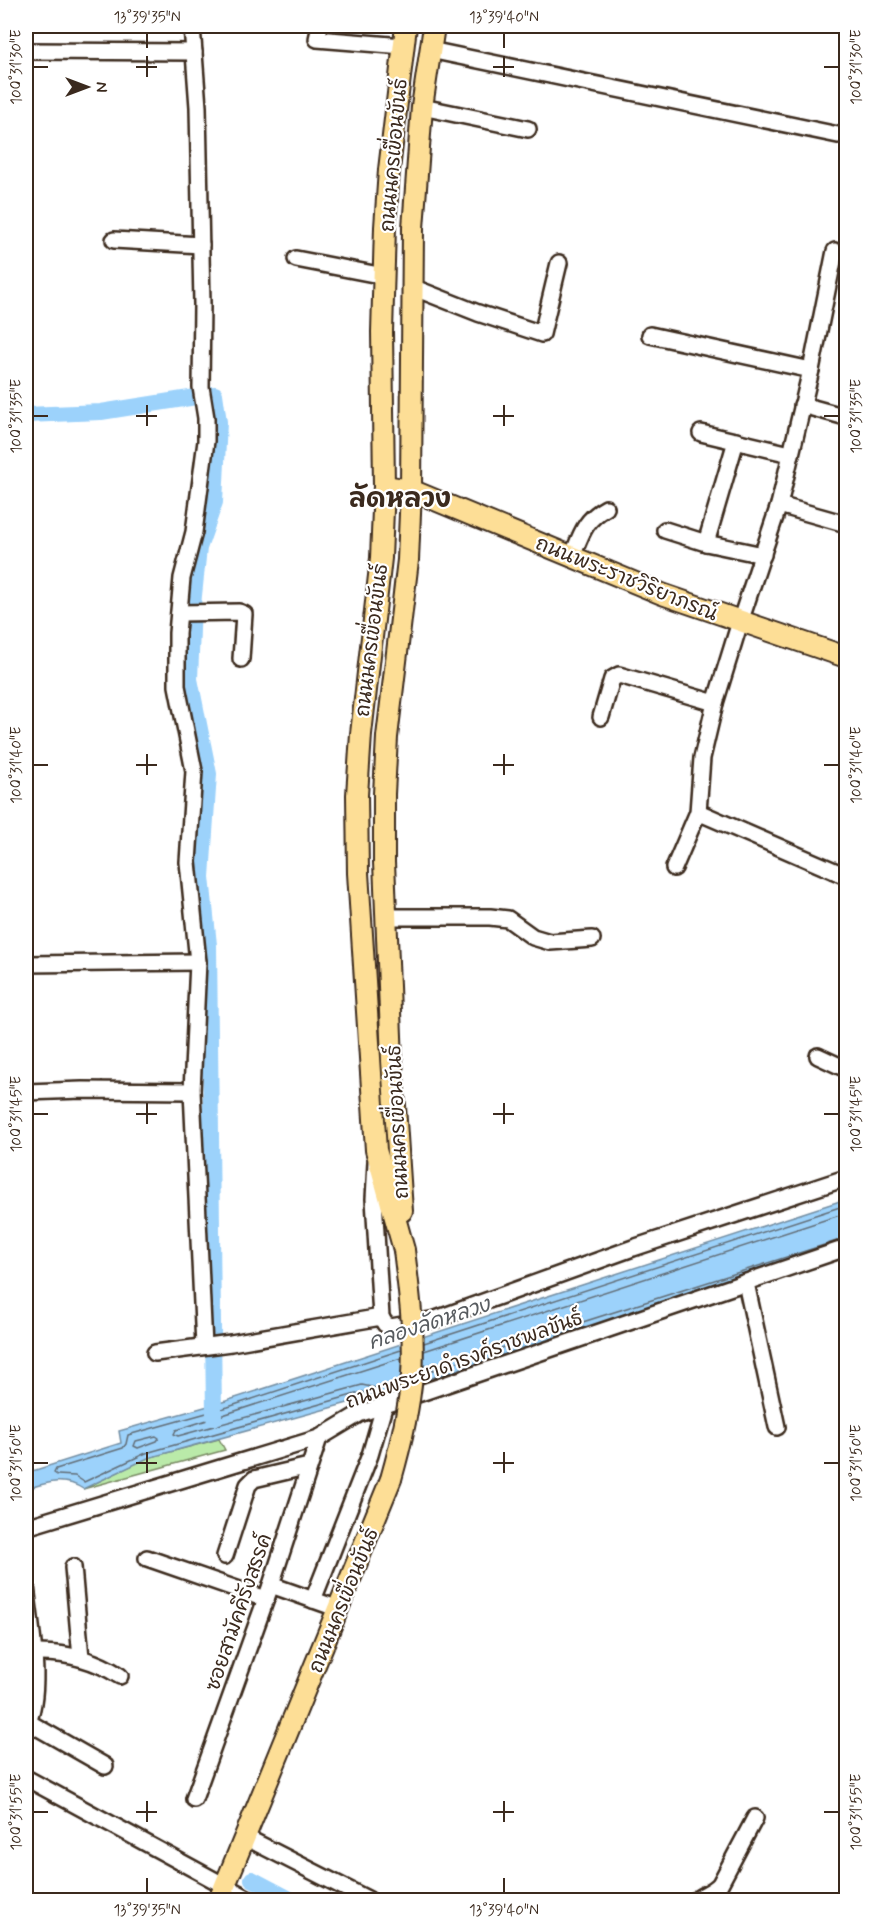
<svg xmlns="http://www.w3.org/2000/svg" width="872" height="1926" font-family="Mynerve,'Playpen Sans Thai',sans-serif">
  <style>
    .green { fill: #baeaa9; stroke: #7a8a64; stroke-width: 1.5 }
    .water { fill: #9cd2fb; stroke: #758fa3; stroke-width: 1.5 }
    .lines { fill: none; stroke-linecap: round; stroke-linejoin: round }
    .shore { stroke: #626d76; stroke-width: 1.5 }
    .canal { stroke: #9cd2fb; stroke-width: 16 }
    .minor-casing { stroke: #3b2a1e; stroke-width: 20 }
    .major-casing { stroke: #3b2a1e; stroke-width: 24 }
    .minor { stroke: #fff; stroke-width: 15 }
    .major { stroke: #fdde96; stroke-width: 20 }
    .major-bridge-casing { stroke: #3b2a1e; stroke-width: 24; stroke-linecap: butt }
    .major-bridge { stroke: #fdde96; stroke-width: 20 }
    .ticks { fill: none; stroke: #3b2a1e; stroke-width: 2 }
    .labels { text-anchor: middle; stroke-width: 4.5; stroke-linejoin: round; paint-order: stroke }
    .street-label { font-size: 20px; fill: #3b2a1e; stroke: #fff }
    .water-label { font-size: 21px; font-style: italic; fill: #585c60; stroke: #fff }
    .district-label { font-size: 26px; font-weight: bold; fill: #3b2a1e; stroke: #fff }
    .neatline { fill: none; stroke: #3b2a1e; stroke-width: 2 }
    .ticks-label { font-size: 15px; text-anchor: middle; fill: #3b2a1e }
  </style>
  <rect width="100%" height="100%" fill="#fff"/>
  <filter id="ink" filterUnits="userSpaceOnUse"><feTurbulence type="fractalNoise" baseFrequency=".0167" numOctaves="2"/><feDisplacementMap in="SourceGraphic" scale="12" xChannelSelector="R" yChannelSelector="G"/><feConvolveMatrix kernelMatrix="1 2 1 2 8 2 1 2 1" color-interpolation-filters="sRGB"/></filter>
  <g filter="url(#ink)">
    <polygon class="green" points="219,1439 225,1450 83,1489 147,1458"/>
    <path class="water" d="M846 1199V1251L368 1405 366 1398 148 1458 83 1489C64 1476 46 1483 26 1489V1473L121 1443 119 1431 226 1401Z"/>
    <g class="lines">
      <g class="shore">
        <polyline points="424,1343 846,1205"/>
        <polyline points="424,1351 846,1213"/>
        <polyline points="423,1373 846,1238"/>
        <polyline points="400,1381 376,1388 362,1385 178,1436 174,1434 176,1430 401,1358"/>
        <polyline points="423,1381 503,1355"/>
        <polyline points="399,1389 374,1397 363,1392 146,1453 84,1482 75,1476 57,1475 54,1473 56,1469 123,1448 126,1444 128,1435 228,1407 401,1350"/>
        <polygon points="156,1436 159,1438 157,1441 138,1448 134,1446 136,1441"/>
      </g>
      <g class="canal">
        <polyline points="26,415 101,412 215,394 219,422 215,502 199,548 193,605 190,679 209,774 202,877 209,945 214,1418"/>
        <polyline points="252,1879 292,1900"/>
      </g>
      <g class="minor-casing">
        <g id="minor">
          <polyline points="192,26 198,107 202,304 201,387 206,418 206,441 194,532 182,578 177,633 177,686 194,771 188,862 198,962 192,1091 204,1346"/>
          <polyline points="320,26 317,39 403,46"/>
          <polyline points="430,50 838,135"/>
          <polyline points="26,51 194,52"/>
          <polyline points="422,107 528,129"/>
          <polyline points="114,240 201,245"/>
          <polyline points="296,259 384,276"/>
          <polyline points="412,287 478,313 542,334 559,263"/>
          <polyline points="650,335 811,370"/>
          <polyline points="802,405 846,417"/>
          <polyline points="701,433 790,454"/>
          <polyline points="779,505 846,524"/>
          <polyline points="665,530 706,543 763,555"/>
          <polyline points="706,543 736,441"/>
          <path d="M572 557C581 535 584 520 606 508"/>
          <polyline points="179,613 239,612 244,614 241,659"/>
          <polyline points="601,717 612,679 619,675 715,703"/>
          <polyline points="698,812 846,876"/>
          <polyline points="674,868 698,812 702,758 715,703 740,622 779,505 811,370 835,251"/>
          <polyline points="386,917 490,917 508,919 533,937 550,942 592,939"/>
          <polyline points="26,964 198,962"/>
          <polyline points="818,1056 846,1069"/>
          <polyline points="26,1092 82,1090 192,1091"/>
          <polyline points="376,1162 374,1199 381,1317 385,1324 391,1327 436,1319 633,1248 846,1178"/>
          <polyline points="746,1283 777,1427"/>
          <polyline points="155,1353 231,1343 381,1317"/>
          <polyline points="26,1527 319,1438 359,1414 846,1248"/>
          <polyline points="225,1556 248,1485 254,1479 309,1466"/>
          <polyline points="147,1558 266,1599"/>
          <polyline points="73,1567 81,1658"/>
          <path d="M26 1585C30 1627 44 1687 26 1728"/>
          <polyline points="271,1585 339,1609"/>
          <polyline points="313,1600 370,1455 384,1407"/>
          <path d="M33 1653C65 1652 93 1658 120 1676"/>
          <polyline points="28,1722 105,1766"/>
          <polyline points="26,1778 251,1900"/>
          <polyline points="194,1799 271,1585 319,1438"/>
          <polyline points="245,1837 369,1900"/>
          <path d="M696 1900C704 1894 713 1892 720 1884L755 1818"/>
        </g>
      </g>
      <g class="major-casing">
        <g id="major">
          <polyline points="384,486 411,490 662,594 846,657"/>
          <polyline points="402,1211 392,1061 384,862 384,794 387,737 408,560 411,490 413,228 422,107 434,26"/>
          <polyline points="404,1250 376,1150 358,873 357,795 361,734 381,558 384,486 382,332 385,227 389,170 406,26"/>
          <polyline points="219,1900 391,1479"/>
        </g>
      </g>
      <use href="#minor" class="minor"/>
      <use href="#major" class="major"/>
      <g class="major-bridge-casing">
        <path id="major-bridge" d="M391 1479C401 1444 409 1410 412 1375 415 1333 409 1291 404 1250"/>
      </g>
      <use href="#major-bridge" class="major-bridge"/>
    </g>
  </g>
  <path class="ticks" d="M147 33V48M504 33V48M147 56V77M504 56V77M33 67H48M136 67H157M493 67H514M824 67H839M147 405V426M504 405V426M33 416H48M136 416H157M493 416H514M824 416H839M147 754V775M504 754V775M33 765H48M136 765H157M493 765H514M824 765H839M147 1103V1124M504 1103V1124M33 1114H48M136 1114H157M493 1114H514M824 1114H839M147 1452V1473M504 1452V1473M33 1463H48M136 1463H157M493 1463H514M824 1463H839M147 1801V1822M504 1801V1822M33 1812H48M136 1812H157M493 1812H514M824 1812H839M147 1878V1893M504 1878V1893"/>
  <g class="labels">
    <g class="street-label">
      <text transform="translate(393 155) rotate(-85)" y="7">ถนนนครเขื่อนขันธ์</text>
      <text transform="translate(627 578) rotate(22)" y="7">ถนนพระราชวิริยาภรณ์</text>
      <text transform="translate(371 640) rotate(-83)" y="7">ถนนนครเขื่อนขันธ์</text>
      <text transform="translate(397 1122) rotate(-93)" y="7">ถนนนครเขื่อนขันธ์</text>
      <text transform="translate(464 1359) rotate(-20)" y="7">ถนนพระยาดำรงค์ราชพลขันธ์</text>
      <text transform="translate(343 1600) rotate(-68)" y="7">ถนนนครเขื่อนขันธ์</text>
      <text transform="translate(238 1612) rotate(-71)" y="7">ซอยสามัคคีรังสรรค์</text>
    </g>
    <g class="water-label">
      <text transform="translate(429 1323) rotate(-18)" y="7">คลองลัดหลวง</text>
    </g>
    <g class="district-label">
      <text x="400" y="507">ลัดหลวง</text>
    </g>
  </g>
  <rect width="872" height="1926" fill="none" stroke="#fff" stroke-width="66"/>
  <g transform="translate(87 87) rotate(90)" stroke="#ffffff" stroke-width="4.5" paint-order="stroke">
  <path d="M0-4.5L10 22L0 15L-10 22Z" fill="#3b2a1e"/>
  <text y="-9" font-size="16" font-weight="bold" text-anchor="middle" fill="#3b2a1e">N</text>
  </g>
  <rect x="33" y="33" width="806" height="1860" class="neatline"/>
  <g class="ticks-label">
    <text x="147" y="22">13°39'35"N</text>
    <text x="504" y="22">13°39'40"N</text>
    <text transform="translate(856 67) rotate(-90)" y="5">100°31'30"E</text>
    <text transform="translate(16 67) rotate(-90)" y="5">100°31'30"E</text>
    <text transform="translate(16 416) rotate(-90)" y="5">100°31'35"E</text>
    <text transform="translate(856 416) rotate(-90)" y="5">100°31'35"E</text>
    <text transform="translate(16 765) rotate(-90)" y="5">100°31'40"E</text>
    <text transform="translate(856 765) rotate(-90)" y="5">100°31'40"E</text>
    <text transform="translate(16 1114) rotate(-90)" y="5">100°31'45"E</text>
    <text transform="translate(856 1114) rotate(-90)" y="5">100°31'45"E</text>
    <text transform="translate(16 1463) rotate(-90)" y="5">100°31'50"E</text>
    <text transform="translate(856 1463) rotate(-90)" y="5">100°31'50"E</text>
    <text transform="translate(16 1812) rotate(-90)" y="5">100°31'55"E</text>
    <text transform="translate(856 1812) rotate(-90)" y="5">100°31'55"E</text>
    <text x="147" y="1915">13°39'35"N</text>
    <text x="504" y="1915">13°39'40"N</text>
  </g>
</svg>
